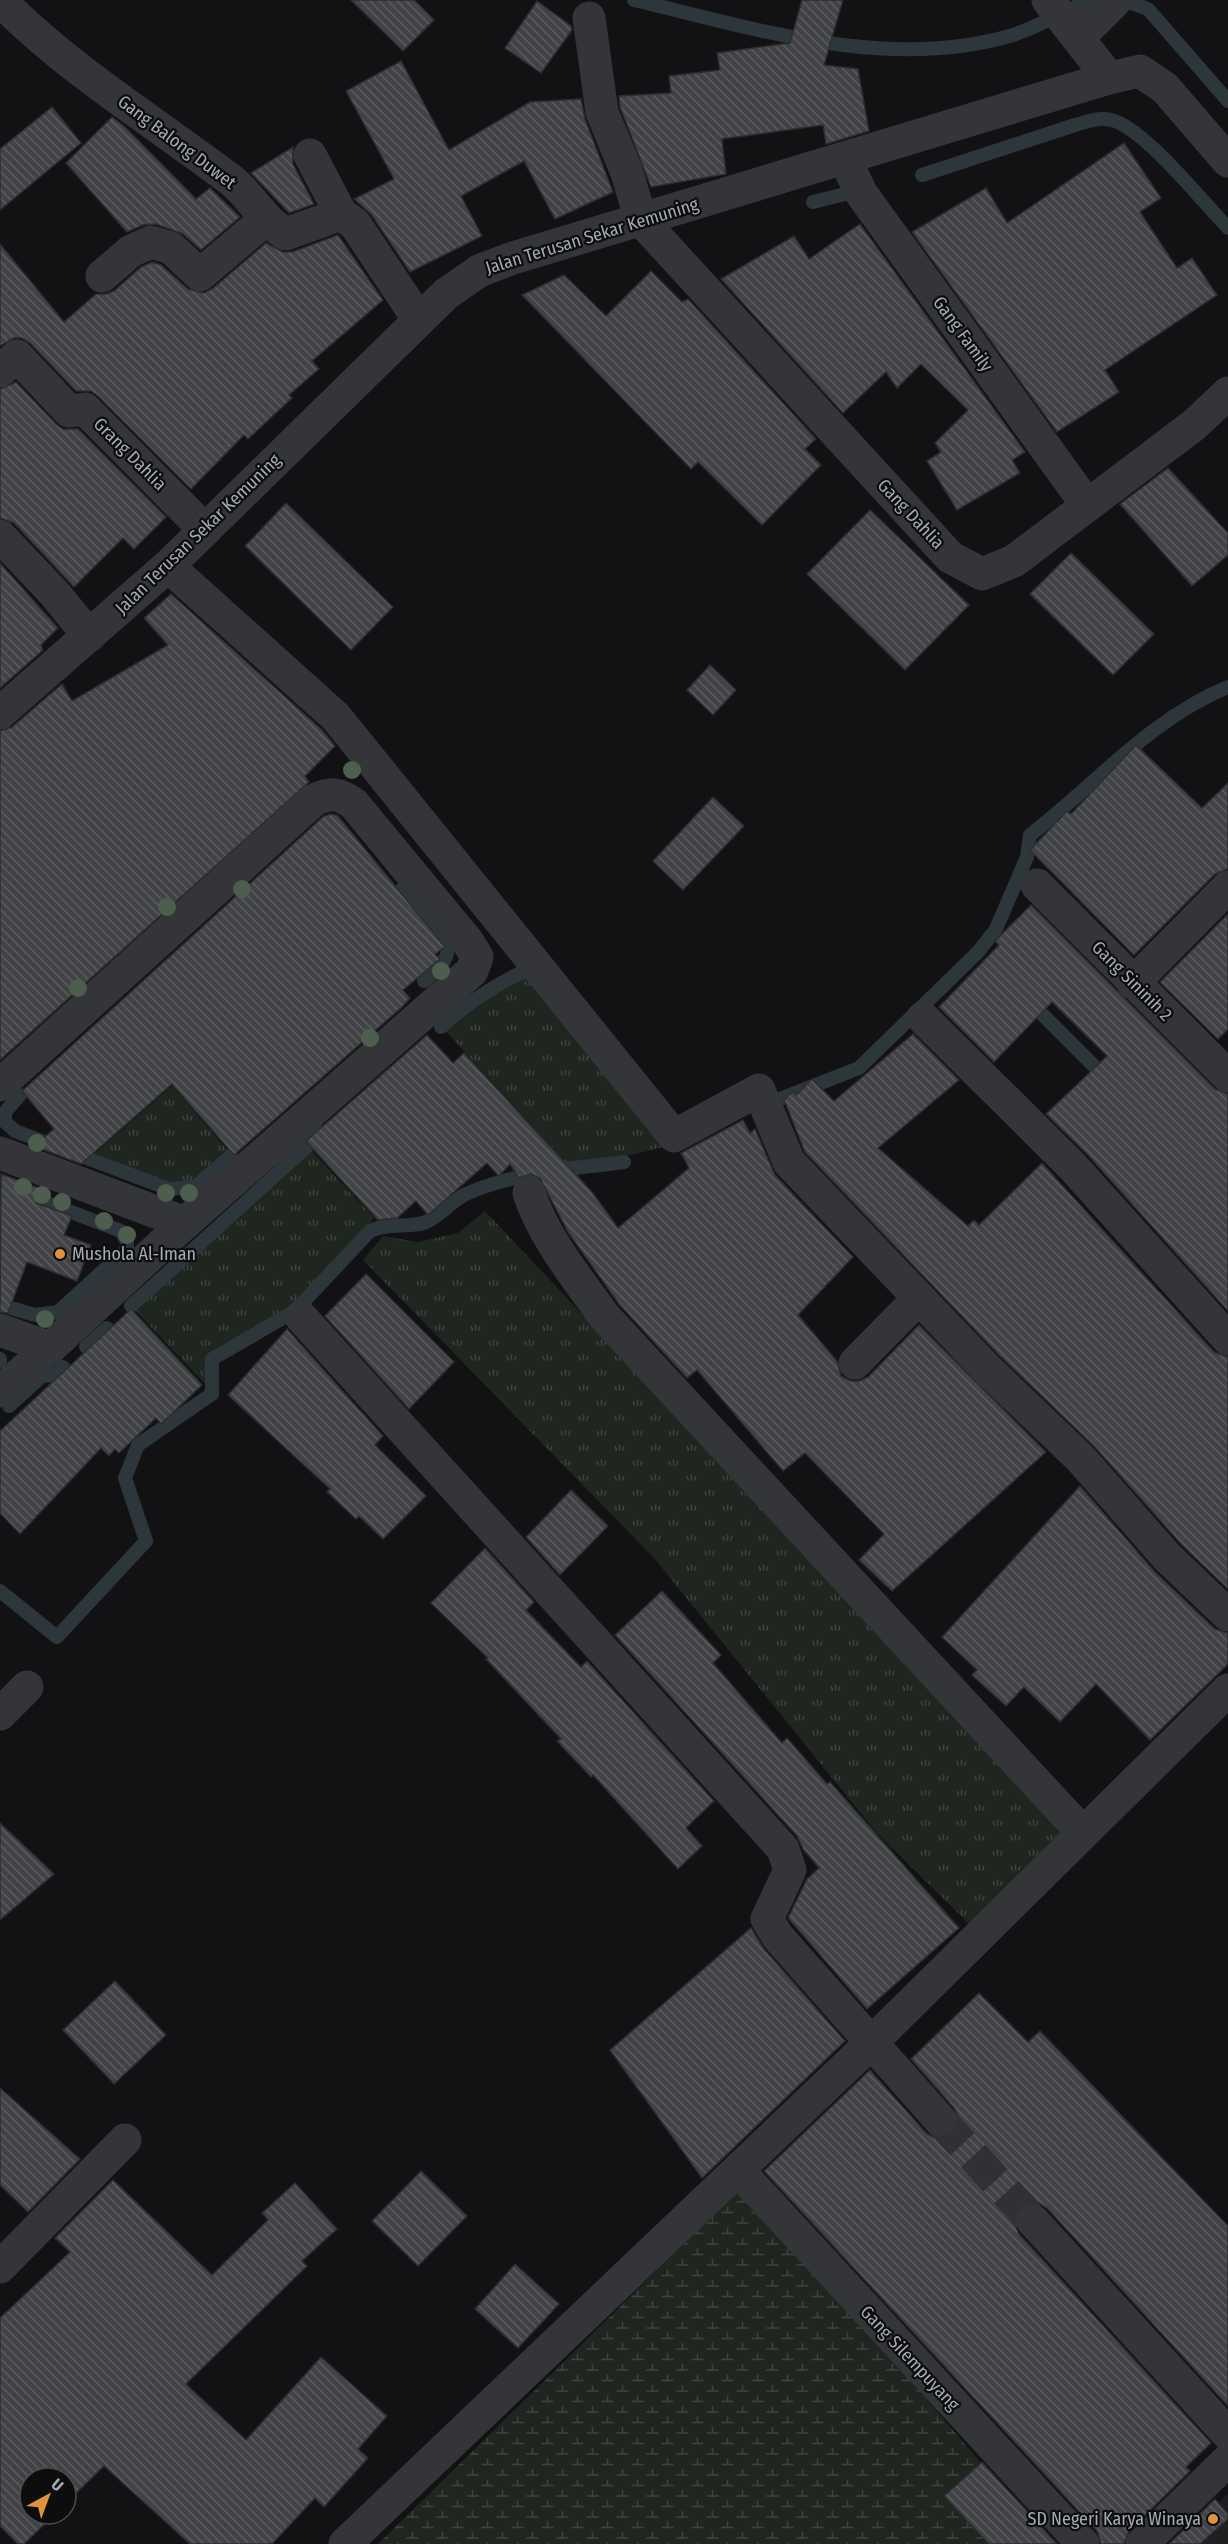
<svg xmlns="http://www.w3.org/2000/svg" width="1228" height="2544" font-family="'Fira Sans Condensed',sans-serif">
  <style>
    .built { fill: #1e1f20 }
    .grass { fill: url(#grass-tufts) }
    .wetland { fill: url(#wetland-marsh) }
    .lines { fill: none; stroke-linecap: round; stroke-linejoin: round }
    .stream { stroke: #2d363b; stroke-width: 14 }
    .building { fill: url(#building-back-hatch); stroke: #2c2d2f; stroke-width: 1.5 }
    .minor-tunnel { stroke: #2f3134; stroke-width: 33; stroke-dasharray: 33 16; stroke-linecap: butt }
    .minor { stroke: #343538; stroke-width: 33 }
    .tree { fill: #4e5e4e }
    .poi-dot { fill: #e1913c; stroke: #0d0d0e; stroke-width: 2 }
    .labels { text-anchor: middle; stroke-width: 4.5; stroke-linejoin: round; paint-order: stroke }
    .street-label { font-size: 18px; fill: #a5abb3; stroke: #0d0d0e }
    .poi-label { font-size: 18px; fill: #a5abb3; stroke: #0d0d0e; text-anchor: start }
  </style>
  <defs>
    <pattern id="grass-tufts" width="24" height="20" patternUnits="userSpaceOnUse" patternTransform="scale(1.5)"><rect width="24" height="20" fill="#1f261f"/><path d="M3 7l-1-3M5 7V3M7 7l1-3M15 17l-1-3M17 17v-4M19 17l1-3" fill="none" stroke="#3d433d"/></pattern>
    <pattern id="wetland-marsh" width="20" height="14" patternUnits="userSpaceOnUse" patternTransform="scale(1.5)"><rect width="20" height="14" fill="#1f261f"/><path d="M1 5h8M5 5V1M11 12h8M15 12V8" fill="none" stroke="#3d433d"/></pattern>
    <pattern id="building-back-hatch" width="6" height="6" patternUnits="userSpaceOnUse" patternTransform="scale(1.5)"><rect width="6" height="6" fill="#414346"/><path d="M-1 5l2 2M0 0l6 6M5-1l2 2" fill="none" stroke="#595b5e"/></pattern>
  </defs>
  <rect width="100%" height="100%" fill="#121214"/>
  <polygon class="built" points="1228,2494 1228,2544 1170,2544"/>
  <g class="grass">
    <polygon points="526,974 666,1146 636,1154 566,1163 443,1028 502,985"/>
    <path d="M172 1086 230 1153C213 1169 197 1190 171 1186L92 1156Z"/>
    <polygon points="310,1149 374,1218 293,1307 207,1358 208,1387 134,1309"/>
    <polygon points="485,1211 1067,1829 969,1924 876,1832 654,1558 363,1260 383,1236 418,1242 458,1233"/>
  </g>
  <polygon class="wetland" points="738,2191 896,2359 929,2402 1029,2519 999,2544 378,2544"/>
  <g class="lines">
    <g class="stream">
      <path d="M634 0C756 29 889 72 1013 35 1038 27 1063 12 1088 1L1097 0"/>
      <polyline points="1122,0 1148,9 1228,101"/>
      <path d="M922 175 1075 125C1086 122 1098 117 1111 120 1142 126 1203 202 1228 228"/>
      <polyline points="813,202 849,193"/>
      <path d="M402 889 447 942C451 961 437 969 424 981"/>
      <polyline points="1029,1001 1107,1079"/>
      <path d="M441 1027C466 1004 494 985 525 971"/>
      <polyline points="20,1095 6,1111 4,1121 15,1131 169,1189 195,1187 231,1156"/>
      <path d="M772 1102 859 1068 978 952 996 929 1027 857 1030 835C1095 785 1150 719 1228 687"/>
      <polyline points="131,1306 323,1132"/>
      <polyline points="11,1308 35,1315 58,1312 127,1249 127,1242 121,1231 50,1204"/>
      <polyline points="86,1347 107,1328"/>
      <polyline points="0,1359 0,1361"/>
      <polyline points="9,1406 43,1375 55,1376 63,1367"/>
      <path d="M0 1591 57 1637 146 1541 125 1478 138 1445 212 1394V1359L295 1311 370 1231C388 1222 413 1229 428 1221 442 1215 451 1201 466 1194 515 1172 571 1169 624 1162"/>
    </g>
  </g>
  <g class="building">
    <polygon points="351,0 414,0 434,20 403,51"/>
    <polygon points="802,0 843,0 824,65 858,69 869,131 826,144 823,125 722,139 726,174 651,187 620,107 619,96 671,93 669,76 720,70 717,53 790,43"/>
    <polygon points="537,1 571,26 572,30 541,73 505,48"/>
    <polygon points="401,61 449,150 530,102 581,99 585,119 613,192 555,219 524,161 461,196 482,236 410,272 371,214 354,199 394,179 346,91"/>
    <polygon points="52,107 81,143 0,210 0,149"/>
    <polygon points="112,117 125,127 196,199 210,188 240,217 201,250 183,234 156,224 143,225 127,232 66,163"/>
    <polygon points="1124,143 1161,198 1140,212 1177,268 1192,258 1217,295 1105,370 1119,392 1057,432 912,232 986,188 1007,223"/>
    <polygon points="293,147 293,164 314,204 289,213 251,173"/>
    <polygon points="860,224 1025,452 1012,460 1020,473 957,510 927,461 941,452 935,443 968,410 921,364 897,388 886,372 843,413 721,279 794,236 809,259"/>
    <polygon points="338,235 383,300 312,361 319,369 289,395 292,398 248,439 244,435 191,489 98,396 91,391 76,391 30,343 22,338 14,338 0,346 0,244 64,322 96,294 106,294 114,291 141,267 152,262 161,265 188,289 204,293 212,289 266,243 283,252 292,252"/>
    <polygon points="651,271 682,302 688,299 816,439 805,449 821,465 762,525 698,462 691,469 522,295 564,275 606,316"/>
    <polygon points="16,382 56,424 63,429 78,429 166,517 134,549 123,538 74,587 14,523 0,518 0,389"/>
    <polygon points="1168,468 1228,533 1228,555 1192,586 1120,504"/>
    <polygon points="286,503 393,607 351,650 245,546"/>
    <polygon points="870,510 969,605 905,670 807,574"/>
    <polygon points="1071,553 1154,634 1113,675 1030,594"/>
    <polygon points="0,563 58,628 41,645 43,650 0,688"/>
    <polygon points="171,594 322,730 335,746 305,776 309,782 0,1060 0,731 12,727 62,684 72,701 168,645 144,618"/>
    <polygon points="710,665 736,690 713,715 687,690"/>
    <polygon points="1136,745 1202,808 1228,783 1228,869 1215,874 1134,955 1030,850 1067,811 1071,814"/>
    <polygon points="713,797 744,826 683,890 653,861"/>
    <polygon points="332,814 338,816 445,947 435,954 440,959 403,990 410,998 402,1007 234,1155 172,1084 81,1164 34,1146 54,1129 22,1091 324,816"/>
    <polygon points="1031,905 1215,1089 1228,1094 1228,1311 1087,1154 1046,1114 1107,1056 1052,1002 994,1062 939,1007 999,945 995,941"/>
    <polygon points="1228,914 1228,1029 1218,1039 1160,982"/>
    <polygon points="913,1034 959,1080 878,1148 968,1226 974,1220 979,1225 1042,1163 1214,1352 1228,1357 1228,1589 1182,1545 1094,1446 1000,1356 805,1152 784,1100 793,1091 796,1095 812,1079 834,1101"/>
    <polygon points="427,1035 453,1063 464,1053 592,1192 618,1228 689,1168 681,1153 743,1120 750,1133 755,1129 775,1175 853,1257 798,1315 837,1361 841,1376 851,1381 859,1381 868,1377 919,1325 1046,1452 892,1591 859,1560 884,1534 805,1453 783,1471 697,1370 687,1378 619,1304 568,1232 540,1178 531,1174 519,1178 510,1164 499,1176 487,1163 428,1215 416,1201 397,1218 378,1220 306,1141"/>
    <polygon points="1,1174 49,1192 36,1203 72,1216 64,1235 91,1245 77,1281 27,1262 8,1313 0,1312"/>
    <polygon points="366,1274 454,1362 409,1409 325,1316"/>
    <polygon points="131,1309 202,1385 161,1424 156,1418 119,1453 115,1449 109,1456 101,1448 20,1534 0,1513 0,1431"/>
    <polygon points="287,1329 383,1436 375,1445 426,1496 383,1539 359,1516 356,1519 327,1492 330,1489 228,1395"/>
    <polygon points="1080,1486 1155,1572 1215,1629 1228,1633 1228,1664 1150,1740 1096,1684 1060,1722 1024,1687 1006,1706 972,1675 977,1670 942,1637"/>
    <polygon points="571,1490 608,1526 560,1575 526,1537"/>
    <polygon points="485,1548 534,1602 526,1610 581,1667 587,1661 714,1801 686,1828 702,1846 678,1869 593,1775 591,1777 557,1741 561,1739 486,1659 488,1658 431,1603"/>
    <polygon points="662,1591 721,1655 713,1663 782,1743 787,1738 827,1784 830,1782 959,1928 867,2009 788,1918 807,1879 819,1868 803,1849 797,1836 615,1635"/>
    <polygon points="0,1823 54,1874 0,1920"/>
    <polygon points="751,1928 764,1949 845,2041 702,2178 610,2050"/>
    <polygon points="115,1981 166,2035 114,2084 63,2030"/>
    <polygon points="979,1993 1028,2042 1040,2031 1228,2226 1228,2406 1047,2208 1039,2203 1030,2203 1021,2207 1015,2215 1015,2224 1019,2234 1211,2443 1186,2467 1190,2471 1129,2531 1124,2544 1101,2544 1097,2531 764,2171 870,2070 926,2133 934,2138 943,2138 952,2134 958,2125 958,2116 954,2108 911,2059"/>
    <polygon points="0,2088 80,2159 28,2212 0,2185"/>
    <polygon points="421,2171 467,2216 418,2266 372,2221"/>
    <polygon points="113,2180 212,2275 268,2220 262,2213 295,2183 337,2229 302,2261 307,2266 186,2384 246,2440 321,2357 387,2416 358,2449 368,2458 324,2507 315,2498 272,2544 190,2544 104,2466 66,2503 66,2478 30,2478 30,2514 55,2514 24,2544 18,2544 0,2526 0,2318 70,2252 55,2238"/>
    <polygon points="515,2264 559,2304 518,2348 475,2309"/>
    <polygon points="982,2462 1057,2544 989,2544 944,2496"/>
    <polygon points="1215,2499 1228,2514 1228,2519 1200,2544 1169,2544"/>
  </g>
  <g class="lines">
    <polyline class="minor-tunnel" points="940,2120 1033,2221"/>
    <g class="minor">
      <path d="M0 0C69 70 153 121 231 180 252 197 262 220 286 234L341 214 355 224 419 320"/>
      <polyline points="1048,0 1109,78"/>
      <polyline points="589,18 602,112 627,173 641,220 950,557 982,574 1014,561 1194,425 1228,393"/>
      <polyline points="1078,38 1116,0"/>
      <polyline points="310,155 341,214"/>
      <polyline points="845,159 861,193 1087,505"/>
      <polyline points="102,276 131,251 151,242 171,248 200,275 266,219"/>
      <polyline points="0,371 17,356 69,411 85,409 205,530"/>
      <polyline points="0,536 55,594 89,636"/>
      <polyline points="168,566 336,717 674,1136 759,1090 789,1162 987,1369 1081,1459 1168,1558 1228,1615"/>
      <polyline points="0,713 168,566 446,294 479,271 510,259 1109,78 1140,71 1165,88 1228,161"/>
      <polyline points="1037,885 1228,1076"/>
      <polyline points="1133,983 1228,887"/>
      <polyline points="923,1018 1073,1167 1228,1339"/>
      <path d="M0 1085 314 800C331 792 339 793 354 804L468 942 477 957 472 971 458 983 185 1223 50 1348 0 1391"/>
      <polyline points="0,1153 185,1223"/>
      <path d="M529 1193C544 1238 577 1278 604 1316L1083 1833"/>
      <polyline points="301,1317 783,1849 790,1870 767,1919 778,1937 940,2120"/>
      <polyline points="0,1330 50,1348"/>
      <polyline points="855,1363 919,1298"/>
      <polyline points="0,1714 27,1687"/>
      <polyline points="738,2170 1083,2544"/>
      <polyline points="1033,2221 1228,2434"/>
      <polyline points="0,2267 125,2140"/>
      <polyline points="345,2544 870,2044 1228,1690"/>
      <polyline points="1142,2544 1228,2460"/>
    </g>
  </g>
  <g class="tree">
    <circle cx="352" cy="770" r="9"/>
    <circle cx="242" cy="889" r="9"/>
    <circle cx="167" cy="907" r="9"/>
    <circle cx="441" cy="971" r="9"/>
    <circle cx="78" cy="988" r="9"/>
    <circle cx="370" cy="1038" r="9"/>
    <circle cx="37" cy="1143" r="9"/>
    <circle cx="23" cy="1187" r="9"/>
    <circle cx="166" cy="1193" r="9"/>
    <circle cx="189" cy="1193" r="9"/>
    <circle cx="42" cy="1195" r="9"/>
    <circle cx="62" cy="1202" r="9"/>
    <circle cx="104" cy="1221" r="9"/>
    <circle cx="127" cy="1235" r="9"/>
    <circle cx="45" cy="1319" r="9"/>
  </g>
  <g class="poi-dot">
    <circle cx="60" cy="1254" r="6"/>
    <circle cx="1213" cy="2519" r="6"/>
  </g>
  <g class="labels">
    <g class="street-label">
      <text transform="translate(177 142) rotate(37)" y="6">Gang Balong Duwet</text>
      <text transform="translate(592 236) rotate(-17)" y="6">Jalan Terusan Sekar Kemuning</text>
      <text transform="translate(963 334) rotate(54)" y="6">Gang Family</text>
      <text transform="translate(130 454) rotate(45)" y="6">Grang Dahlia</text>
      <text transform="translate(911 514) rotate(47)" y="6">Gang Dahlia</text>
      <text transform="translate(198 534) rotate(-44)" y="6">Jalan Terusan Sekar Kemuning</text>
      <text transform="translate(1132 981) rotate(45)" y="6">Gang Sininih 2</text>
      <text transform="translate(910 2358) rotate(47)" y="6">Gang Silempuyang</text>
    </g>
    <g class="poi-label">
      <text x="72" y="1260">Mushola Al-Iman</text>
      <text x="1201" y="2525" text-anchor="end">SD Negeri Karya Winaya</text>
    </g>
  </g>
  <g transform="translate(48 2496) rotate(41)"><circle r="28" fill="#0d0d0e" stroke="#4a4c50" stroke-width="1.5"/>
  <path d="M0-4.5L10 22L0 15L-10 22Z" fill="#e1913c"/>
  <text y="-9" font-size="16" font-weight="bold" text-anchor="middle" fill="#a5abb3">U</text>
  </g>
</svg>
